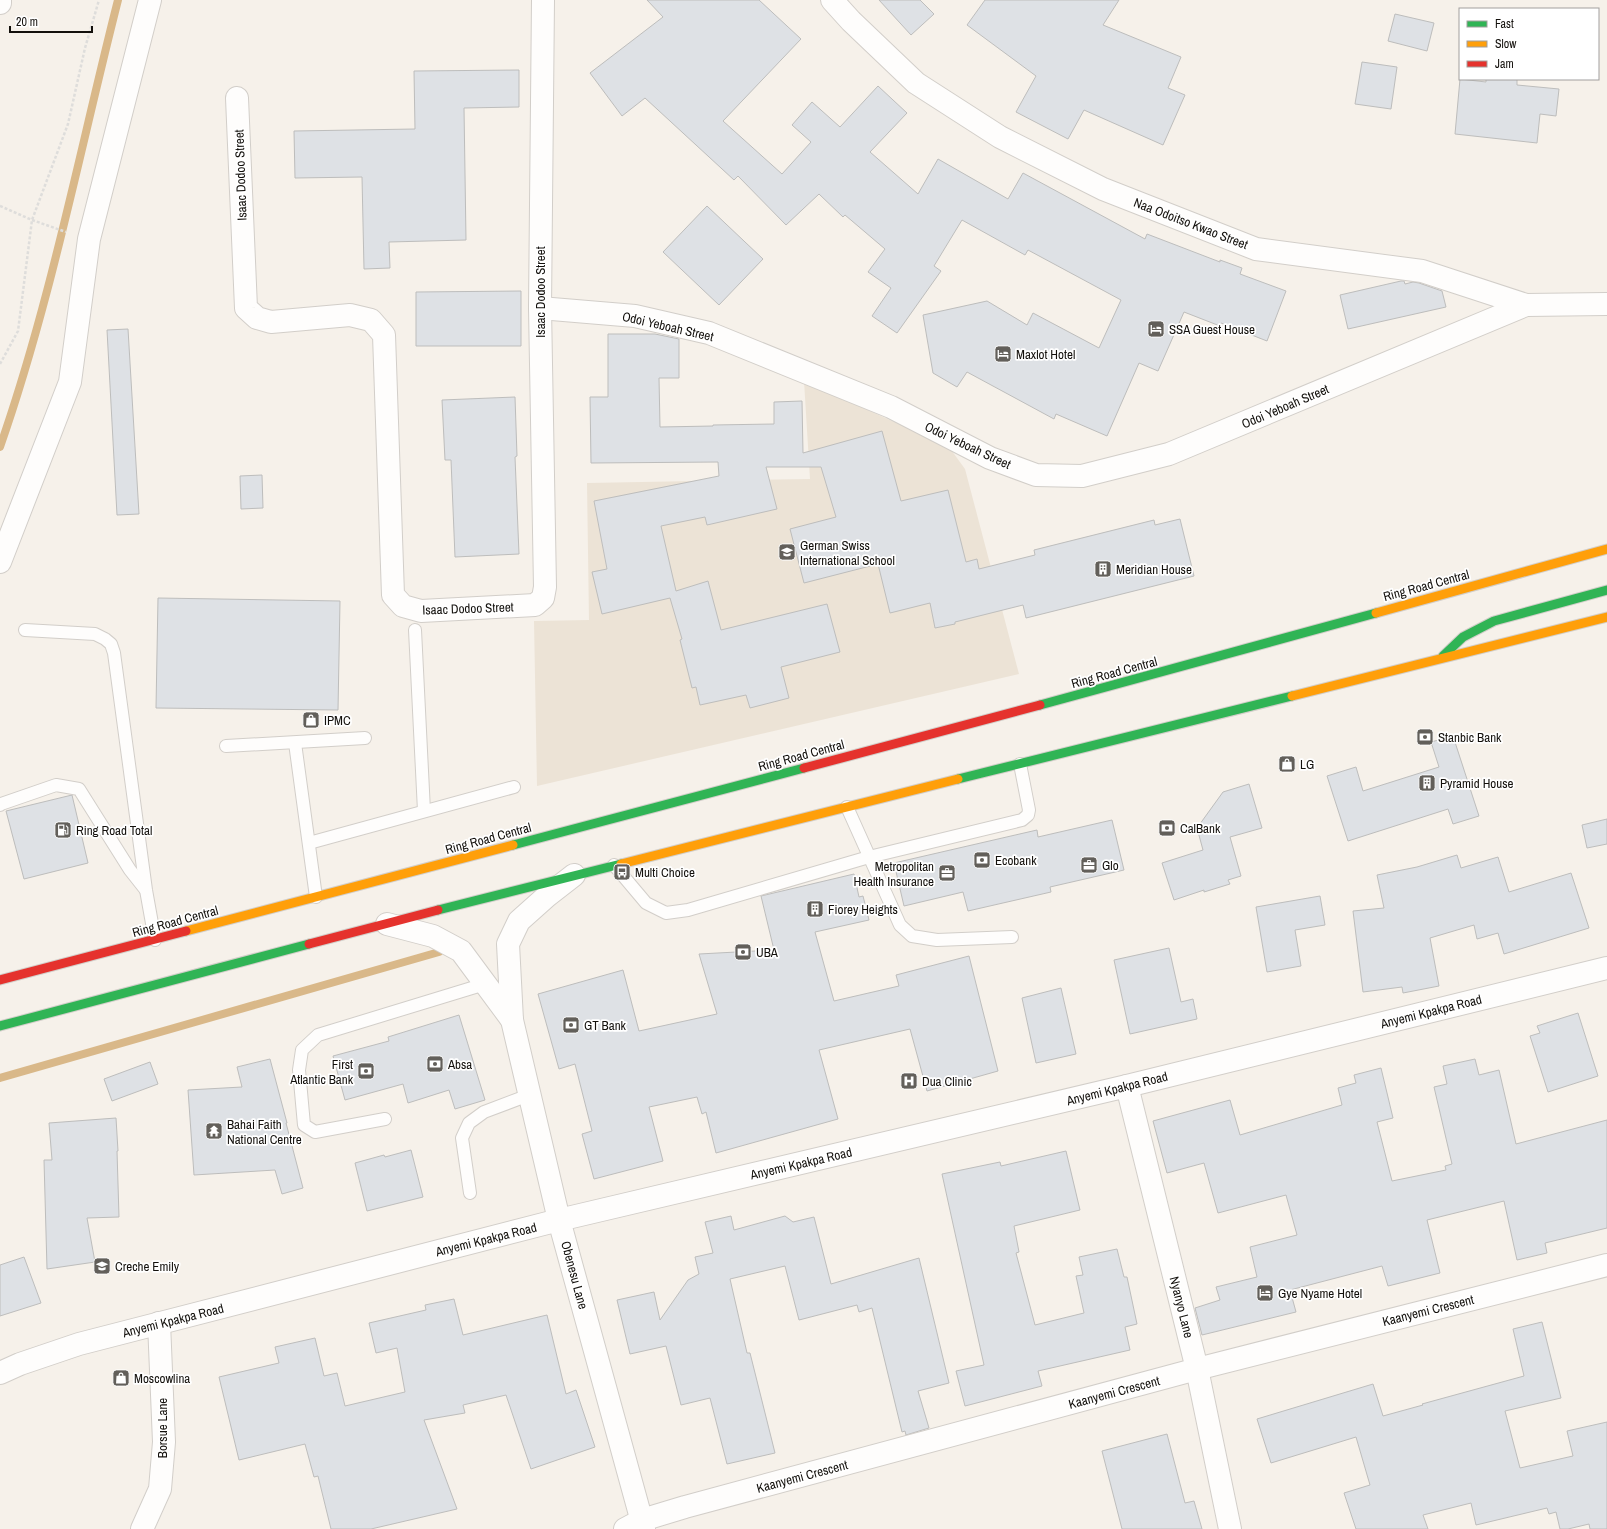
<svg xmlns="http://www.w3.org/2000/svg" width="1607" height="1529" font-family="'Archivo Narrow',sans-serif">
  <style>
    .built { fill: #ece3d6 }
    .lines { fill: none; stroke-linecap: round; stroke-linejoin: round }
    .stream { stroke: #d9b889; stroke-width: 8 }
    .building { fill: #dee1e5; stroke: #bdbdbc }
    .lane-casing { stroke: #d2cec9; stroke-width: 14 }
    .street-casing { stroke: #d2cec9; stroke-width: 24 }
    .fast-casing { stroke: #d2cec9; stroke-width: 11 }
    .slow-casing { stroke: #d2cec9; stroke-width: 11 }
    .jam-casing { stroke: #d2cec9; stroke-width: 11 }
    .path { stroke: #dedddb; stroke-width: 2.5; stroke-dasharray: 3 2; stroke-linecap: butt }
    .lane { stroke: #fefdfc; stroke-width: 12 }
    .street { stroke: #fefdfc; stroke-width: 22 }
    .fast { stroke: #30b455; stroke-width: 9 }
    .slow { stroke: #ff9f0a; stroke-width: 9 }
    .jam { stroke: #e5322d; stroke-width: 9 }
    .labels { text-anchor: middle; stroke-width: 3.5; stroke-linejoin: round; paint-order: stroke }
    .street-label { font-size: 13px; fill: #13100c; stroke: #fff }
    .poi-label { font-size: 13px; fill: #13100c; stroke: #fff; text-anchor: start }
  </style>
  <rect width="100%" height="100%" fill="#f6f1ea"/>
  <polygon class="built" points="804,381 949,447 965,469 1019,674 537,786 534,621 589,620 587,483 810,479"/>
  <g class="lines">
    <g class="stream">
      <path d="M0 447C51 301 80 149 118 0"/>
      <polyline points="0,1078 439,952"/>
    </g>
  </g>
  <g class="building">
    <polygon points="647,0 759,0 801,39 723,121 782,174 811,142 792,125 812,102 840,127 878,86 907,113 870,152 918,194 938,159 1008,199 1023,173 1145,239 1147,234 1220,262 1220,260 1242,268 1240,274 1286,291 1267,341 1221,323 1220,326 1184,312 1158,371 1139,363 1107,436 1056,414 1054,419 967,372 957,387 933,373 923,315 987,301 1027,325 1033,313 1099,348 1121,300 1028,250 1025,255 962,220 934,266 941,271 897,333 872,316 891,288 868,272 885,249 845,215 843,217 819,194 786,225 738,176 734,180 645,98 622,116 590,73 663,17"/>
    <polygon points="879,0 920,0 934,14 911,35"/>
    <polygon points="985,0 1119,0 1103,25 1181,57 1168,88 1185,95 1163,145 1084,110 1068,139 1016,112 1036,76 967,25"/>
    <polygon points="1395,14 1434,23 1427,51 1388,41"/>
    <polygon points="1362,62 1397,67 1391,109 1355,104"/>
    <polygon points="519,70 519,107 464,108 466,240 389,242 390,268 364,269 362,177 295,178 294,131 415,129 414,71"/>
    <polygon points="1460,79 1486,82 1486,79 1517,79 1517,85 1559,89 1556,116 1540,114 1537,143 1455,134"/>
    <polygon points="707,206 763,259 719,305 663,252"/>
    <polygon points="1401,281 1404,281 1405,284 1413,282 1419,283 1442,291 1446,307 1348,329 1340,295"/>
    <polygon points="521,291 521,346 416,346 416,292"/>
    <polygon points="128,329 139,514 117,515 107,330"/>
    <polygon points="608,334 655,334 679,339 679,378 659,378 660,427 713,426 713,425 774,424 774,402 802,401 803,453 882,431 901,501 948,490 966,562 977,559 979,569 1035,555 1034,550 1154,520 1155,525 1180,519 1194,576 1026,618 1023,605 955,622 955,624 935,628 930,603 890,613 878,564 804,583 790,529 836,517 821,467 766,467 777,509 707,525 705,517 661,526 676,591 708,581 721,630 827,604 840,652 781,667 789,698 750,708 746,695 700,705 696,687 692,688 680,640 682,639 670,598 602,614 592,572 607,569 594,501 719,476 718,462 591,463 590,397 608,397"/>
    <polygon points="515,397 517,456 515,457 519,554 455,557 451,460 445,460 442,400"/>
    <polygon points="262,475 263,508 241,509 240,476"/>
    <polygon points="158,598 340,601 338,710 156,708"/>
    <polygon points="1453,736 1479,816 1453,824 1448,809 1348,841 1327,776 1356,767 1363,791 1439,767 1431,742"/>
    <polygon points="1249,784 1262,828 1230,837 1241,876 1228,880 1230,884 1204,892 1204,890 1174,900 1162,863 1203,850 1197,828 1223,792"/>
    <polygon points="72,795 88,863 24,879 6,811"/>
    <polygon points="1607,819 1607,844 1587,848 1582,825"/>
    <polygon points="1112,820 1124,870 1050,887 1051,892 968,911 963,892 904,906 894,863 1037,830 1038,837"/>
    <polygon points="1457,855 1461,868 1498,857 1509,892 1571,873 1589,928 1504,954 1498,933 1477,939 1474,925 1430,938 1439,986 1403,993 1402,987 1363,992 1353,911 1384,908 1377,875 1417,867"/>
    <polygon points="854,874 859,897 863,896 869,920 815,932 834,1001 899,986 896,975 969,956 998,1071 927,1091 910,1029 819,1050 838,1119 716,1153 706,1112 702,1114 697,1097 649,1107 663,1161 594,1179 582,1134 592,1131 575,1064 559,1069 538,994 623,970 639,1031 717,1014 699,954 774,950 761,896"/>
    <polygon points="1320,896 1325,925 1295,930 1301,966 1267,972 1256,907"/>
    <polygon points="1169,948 1181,1002 1193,999 1197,1019 1130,1034 1114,960"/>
    <polygon points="1061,988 1076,1054 1036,1063 1022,998"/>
    <polygon points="1578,1013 1598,1076 1548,1092 1530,1036 1540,1033 1537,1026"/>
    <polygon points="459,1015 485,1100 455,1109 449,1090 408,1103 403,1084 345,1100 333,1056 389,1041 388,1037"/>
    <polygon points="270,1059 287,1123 286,1123 303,1188 282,1194 275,1170 194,1175 188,1090 242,1087 237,1067"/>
    <polygon points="1475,1059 1479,1075 1499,1070 1516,1144 1607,1120 1607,1228 1545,1243 1547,1253 1517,1260 1504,1201 1427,1220 1440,1273 1388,1286 1382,1266 1290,1290 1296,1312 1202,1335 1195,1308 1220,1300 1216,1287 1257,1277 1250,1247 1297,1235 1286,1195 1218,1213 1204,1163 1167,1173 1153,1121 1230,1100 1240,1135 1342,1105 1338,1088 1356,1083 1354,1075 1381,1068 1393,1118 1377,1122 1392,1181 1446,1170 1445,1166 1452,1164 1434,1087 1447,1084 1443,1066"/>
    <polygon points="150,1062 158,1084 112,1101 104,1079"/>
    <polygon points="116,1118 118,1151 117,1151 119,1217 87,1218 95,1262 47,1269 44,1160 52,1160 49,1123"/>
    <polygon points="411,1150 423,1197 367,1211 355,1163 384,1155 385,1157"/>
    <polygon points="1066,1151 1080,1210 1014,1226 1019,1252 1016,1253 1035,1325 1084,1313 1076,1276 1083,1275 1079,1257 1117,1249 1124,1277 1127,1277 1137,1324 1125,1327 1130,1350 1038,1371 1042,1386 965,1406 956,1371 984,1365 942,1174 1000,1162 1001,1166"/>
    <polygon points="731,1216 734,1230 785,1216 793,1222 814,1217 831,1284 919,1258 949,1383 918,1391 929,1428 906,1435 905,1431 902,1432 872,1308 859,1312 857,1305 799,1320 785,1266 730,1279 747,1353 750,1353 775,1453 727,1464 710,1398 681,1405 666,1346 630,1354 617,1300 654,1292 660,1320 688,1280 699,1274 695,1257 713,1253 705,1222"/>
    <polygon points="24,1257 41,1303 0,1316 0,1265"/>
    <polygon points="454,1299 463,1335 547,1315 566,1394 576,1390 595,1447 531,1469 506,1395 463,1405 465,1413 424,1420 457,1509 371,1529 331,1529 318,1476 314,1477 305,1444 239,1460 219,1377 279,1363 275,1347 315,1338 324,1376 337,1373 345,1406 405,1392 397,1348 376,1353 369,1323 426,1310 425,1305"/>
    <polygon points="1542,1322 1561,1398 1505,1411 1520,1468 1573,1456 1567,1431 1607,1422 1607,1529 1590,1529 1589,1524 1568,1529 1560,1529 1556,1512 1549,1514 1547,1508 1476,1525 1471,1503 1423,1515 1428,1529 1356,1529 1344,1493 1370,1485 1356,1437 1271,1463 1257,1419 1373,1384 1383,1416 1423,1405 1422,1404 1524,1376 1513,1329"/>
    <polygon points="1167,1434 1185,1503 1194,1501 1202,1529 1122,1529 1102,1451"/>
  </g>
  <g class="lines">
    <g class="lane-casing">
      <g id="lane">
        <polyline points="25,630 95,634 105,639 111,644 114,653 146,890 155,940"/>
        <polyline points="415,630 424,811"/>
        <polyline points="295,743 316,897"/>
        <polyline points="226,746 365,738"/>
        <polyline points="0,805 1,804 56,785 79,789 130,870 145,889"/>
        <polyline points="847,807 900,925 912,936 937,940 1012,937"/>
        <polyline points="309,843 514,787"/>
        <polyline points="614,865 646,903 666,913 688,910 869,857 1022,820 1028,815 1029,810 1020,764"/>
        <polyline points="385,1119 315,1132 304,1125 299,1070 302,1050 318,1035 485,984"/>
        <polyline points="470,1193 462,1138 469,1123 484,1112 529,1095"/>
      </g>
    </g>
    <g class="street-casing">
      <g id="street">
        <polyline points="832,0 851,21 916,83 1000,137 1103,189 1256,249 1422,271 1526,305 1607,304"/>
        <polyline points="0,3 0,0"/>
        <polyline points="237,98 246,308 257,318 271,322 350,315 371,320 384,335 393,595 403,606 421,611 535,605 543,598 545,587 540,308 543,0"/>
        <polyline points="540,308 635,316 709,333 891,407 990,458 1036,475 1082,476 1169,454 1526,305"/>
        <polyline points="0,562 70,382 89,239 150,0"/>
        <polyline points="574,875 547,896 519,921 508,944 512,1020 559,1220 644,1529"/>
        <polyline points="387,924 433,936 461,951 512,1020"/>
        <polyline points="1127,1086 1197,1369 1230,1529"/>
        <polyline points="0,1373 20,1364 79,1344 559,1220 1127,1086 1607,968"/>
        <polyline points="142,1529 160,1489 164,1442 159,1323"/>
        <polyline points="625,1529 642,1520 685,1507 1197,1369 1607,1265"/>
      </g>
    </g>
    <g class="fast-casing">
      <g id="fast">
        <polyline points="1443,656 1463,637 1494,621 1607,590"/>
        <polyline points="1040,705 1376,613"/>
        <polyline points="958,779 1292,696"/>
        <polyline points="513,845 804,768"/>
        <polyline points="438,910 621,864"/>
        <polyline points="0,1026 309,944"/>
      </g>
    </g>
    <g class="slow-casing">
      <g id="slow">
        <polyline points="1376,613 1607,549"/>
        <polyline points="1292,696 1607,617"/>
        <polyline points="621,864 958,779"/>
        <polyline points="186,931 513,845"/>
      </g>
    </g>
    <g class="jam-casing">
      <g id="jam">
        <polyline points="804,768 1040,705"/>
        <polyline points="309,944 438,910"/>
        <polyline points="0,980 186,931"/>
      </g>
    </g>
    <g class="path">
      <polyline points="0,206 32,220 66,232"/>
      <polyline points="0,364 18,331 32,220 68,124 85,48 99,0"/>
    </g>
    <use href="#lane" class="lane"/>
    <use href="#street" class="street"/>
    <use href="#fast" class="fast"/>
    <use href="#slow" class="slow"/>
    <use href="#jam" class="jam"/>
  </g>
  <defs>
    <g id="hotel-square" transform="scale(0.9)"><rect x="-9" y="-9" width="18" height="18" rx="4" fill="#625f5a" stroke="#fff"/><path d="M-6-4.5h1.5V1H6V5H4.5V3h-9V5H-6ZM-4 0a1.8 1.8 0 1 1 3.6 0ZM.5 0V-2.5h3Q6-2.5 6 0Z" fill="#fff"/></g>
    <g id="school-square" transform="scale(0.9)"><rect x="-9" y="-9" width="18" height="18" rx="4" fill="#625f5a" stroke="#fff"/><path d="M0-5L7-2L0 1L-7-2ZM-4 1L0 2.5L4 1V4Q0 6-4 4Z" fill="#fff"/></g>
    <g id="building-square" transform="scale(0.9)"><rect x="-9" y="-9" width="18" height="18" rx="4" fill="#625f5a" stroke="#fff"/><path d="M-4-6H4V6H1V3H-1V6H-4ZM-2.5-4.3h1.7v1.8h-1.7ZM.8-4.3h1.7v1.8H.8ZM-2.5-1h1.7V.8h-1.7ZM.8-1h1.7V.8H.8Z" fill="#fff"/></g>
    <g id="shop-square" transform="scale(0.9)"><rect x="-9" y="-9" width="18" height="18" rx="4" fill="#625f5a" stroke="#fff"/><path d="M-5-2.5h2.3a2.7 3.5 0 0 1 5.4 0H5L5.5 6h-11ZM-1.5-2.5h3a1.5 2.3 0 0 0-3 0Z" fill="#fff"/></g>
    <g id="bank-square" transform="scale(0.9)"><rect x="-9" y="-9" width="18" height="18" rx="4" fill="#625f5a" stroke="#fff"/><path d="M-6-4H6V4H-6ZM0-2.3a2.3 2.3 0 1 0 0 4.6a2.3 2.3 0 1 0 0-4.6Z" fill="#fff"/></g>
    <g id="fuel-square" transform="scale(0.9)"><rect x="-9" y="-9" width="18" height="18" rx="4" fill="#625f5a" stroke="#fff"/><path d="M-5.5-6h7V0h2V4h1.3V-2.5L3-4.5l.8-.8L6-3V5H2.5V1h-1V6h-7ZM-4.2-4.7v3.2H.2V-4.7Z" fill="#fff"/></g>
    <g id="office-square" transform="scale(0.9)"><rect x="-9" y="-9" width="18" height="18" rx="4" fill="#625f5a" stroke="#fff"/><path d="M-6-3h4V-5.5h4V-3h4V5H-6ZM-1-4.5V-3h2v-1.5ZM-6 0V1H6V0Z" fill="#fff"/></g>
    <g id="bus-square" transform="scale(0.9)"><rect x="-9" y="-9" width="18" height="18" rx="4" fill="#625f5a" stroke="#fff"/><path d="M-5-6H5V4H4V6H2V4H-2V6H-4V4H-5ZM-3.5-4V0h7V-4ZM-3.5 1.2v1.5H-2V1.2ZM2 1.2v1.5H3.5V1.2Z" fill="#fff"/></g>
    <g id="hospital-square" transform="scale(0.9)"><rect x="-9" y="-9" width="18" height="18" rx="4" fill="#625f5a" stroke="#fff"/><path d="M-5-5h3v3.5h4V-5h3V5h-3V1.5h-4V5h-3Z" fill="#fff"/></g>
    <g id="temple-square" transform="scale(0.9)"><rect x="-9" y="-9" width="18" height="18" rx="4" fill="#625f5a" stroke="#fff"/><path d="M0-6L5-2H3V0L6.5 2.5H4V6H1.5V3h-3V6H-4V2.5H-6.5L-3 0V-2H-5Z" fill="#fff"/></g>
  </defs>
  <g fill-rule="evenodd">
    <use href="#hotel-square" x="1156" y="329"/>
    <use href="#hotel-square" x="1003" y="354"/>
    <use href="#school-square" x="787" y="552"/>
    <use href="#building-square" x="1103" y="569"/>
    <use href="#shop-square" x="311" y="720"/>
    <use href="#bank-square" x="1425" y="737"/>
    <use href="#shop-square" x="1287" y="764"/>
    <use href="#building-square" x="1427" y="783"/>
    <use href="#bank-square" x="1167" y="828"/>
    <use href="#fuel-square" x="63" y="830"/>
    <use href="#bank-square" x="982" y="860"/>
    <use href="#office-square" x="1089" y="865"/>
    <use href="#bus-square" x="622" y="872"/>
    <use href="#office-square" x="947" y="873"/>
    <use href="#building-square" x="815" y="909"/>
    <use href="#bank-square" x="743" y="952"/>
    <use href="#bank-square" x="571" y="1025"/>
    <use href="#bank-square" x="435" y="1064"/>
    <use href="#bank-square" x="366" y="1071"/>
    <use href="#hospital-square" x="909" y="1081"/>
    <use href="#temple-square" x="214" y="1131"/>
    <use href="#school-square" x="102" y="1266"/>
    <use href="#hotel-square" x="1265" y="1293"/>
    <use href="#shop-square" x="121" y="1378"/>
  </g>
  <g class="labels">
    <g class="street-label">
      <text transform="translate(240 175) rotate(-92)" y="5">Isaac Dodoo Street</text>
      <text transform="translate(1191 223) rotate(21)" y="5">Naa Odoitso Kwao Street</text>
      <text transform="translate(540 292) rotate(-90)" y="5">Isaac Dodoo Street</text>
      <text transform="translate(668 326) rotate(13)" y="5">Odoi Yeboah Street</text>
      <text transform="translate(1285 406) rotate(-23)" y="5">Odoi Yeboah Street</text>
      <text transform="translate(968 445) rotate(25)" y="5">Odoi Yeboah Street</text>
      <text transform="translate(1426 585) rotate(-15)" y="5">Ring Road Central</text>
      <text transform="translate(468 608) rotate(-2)" y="5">Isaac Dodoo Street</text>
      <text transform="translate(1114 672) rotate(-15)" y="5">Ring Road Central</text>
      <text transform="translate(801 755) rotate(-15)" y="5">Ring Road Central</text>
      <text transform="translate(488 838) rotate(-15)" y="5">Ring Road Central</text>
      <text transform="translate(175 921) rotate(-15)" y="5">Ring Road Central</text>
      <text transform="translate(1431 1011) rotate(-14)" y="5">Anyemi Kpakpa Road</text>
      <text transform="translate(1117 1088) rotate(-14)" y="5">Anyemi Kpakpa Road</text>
      <text transform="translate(801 1163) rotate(-13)" y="5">Anyemi Kpakpa Road</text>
      <text transform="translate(486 1239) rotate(-14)" y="5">Anyemi Kpakpa Road</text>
      <text transform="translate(575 1275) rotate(75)" y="5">Obenesu Lane</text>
      <text transform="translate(1182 1307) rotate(76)" y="5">Nyanyo Lane</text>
      <text transform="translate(1428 1310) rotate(-14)" y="5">Kaanyemi Crescent</text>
      <text transform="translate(173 1320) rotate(-14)" y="5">Anyemi Kpakpa Road</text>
      <text transform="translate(1114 1392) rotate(-15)" y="5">Kaanyemi Crescent</text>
      <text transform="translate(162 1428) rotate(-90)" y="5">Borsue Lane</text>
      <text transform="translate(802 1476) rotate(-15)" y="5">Kaanyemi Crescent</text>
    </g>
    <g class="poi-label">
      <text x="1169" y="334">SSA Guest House</text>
      <text x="1016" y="359">Maxlot Hotel</text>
      <text x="800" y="550">German Swiss<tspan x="800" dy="15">International School</tspan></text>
      <text x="1116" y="574">Meridian House</text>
      <text x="324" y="725">IPMC</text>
      <text x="1438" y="742">Stanbic Bank</text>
      <text x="1300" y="769">LG</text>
      <text x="1440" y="788">Pyramid House</text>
      <text x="1180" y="833">CalBank</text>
      <text x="76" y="835">Ring Road Total</text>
      <text x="995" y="865">Ecobank</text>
      <text x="1102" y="870">Glo</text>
      <text x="934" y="871" text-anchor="end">Metropolitan<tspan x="934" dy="15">Health Insurance</tspan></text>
      <text x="635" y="877">Multi Choice</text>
      <text x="828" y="914">Fiorey Heights</text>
      <text x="756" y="957">UBA</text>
      <text x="584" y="1030">GT Bank</text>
      <text x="353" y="1069" text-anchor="end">First<tspan x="353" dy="15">Atlantic Bank</tspan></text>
      <text x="448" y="1069">Absa</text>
      <text x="922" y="1086">Dua Clinic</text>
      <text x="227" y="1129">Bahai Faith<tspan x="227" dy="15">National Centre</tspan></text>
      <text x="115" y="1271">Creche Emily</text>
      <text x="1278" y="1298">Gye Nyame Hotel</text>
      <text x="134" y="1383">Moscowlina</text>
    </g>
  </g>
  <rect x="1459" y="8" width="140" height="72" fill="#ffffff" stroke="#a19f9e"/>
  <rect x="1467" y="21" width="20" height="6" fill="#30b455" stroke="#a19f9e"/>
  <text x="1495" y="28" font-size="12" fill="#13100c">Fast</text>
  <rect x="1467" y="41" width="20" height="6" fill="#ff9f0a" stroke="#a19f9e"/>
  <text x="1495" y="48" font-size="12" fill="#13100c">Slow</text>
  <rect x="1467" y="61" width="20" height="6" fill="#e5322d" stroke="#a19f9e"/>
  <text x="1495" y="68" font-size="12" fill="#13100c">Jam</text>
  <path d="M10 26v6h82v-6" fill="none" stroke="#13100c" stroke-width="2"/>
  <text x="16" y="26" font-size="12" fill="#13100c" stroke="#ffffff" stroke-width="3" paint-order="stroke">20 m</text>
</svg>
